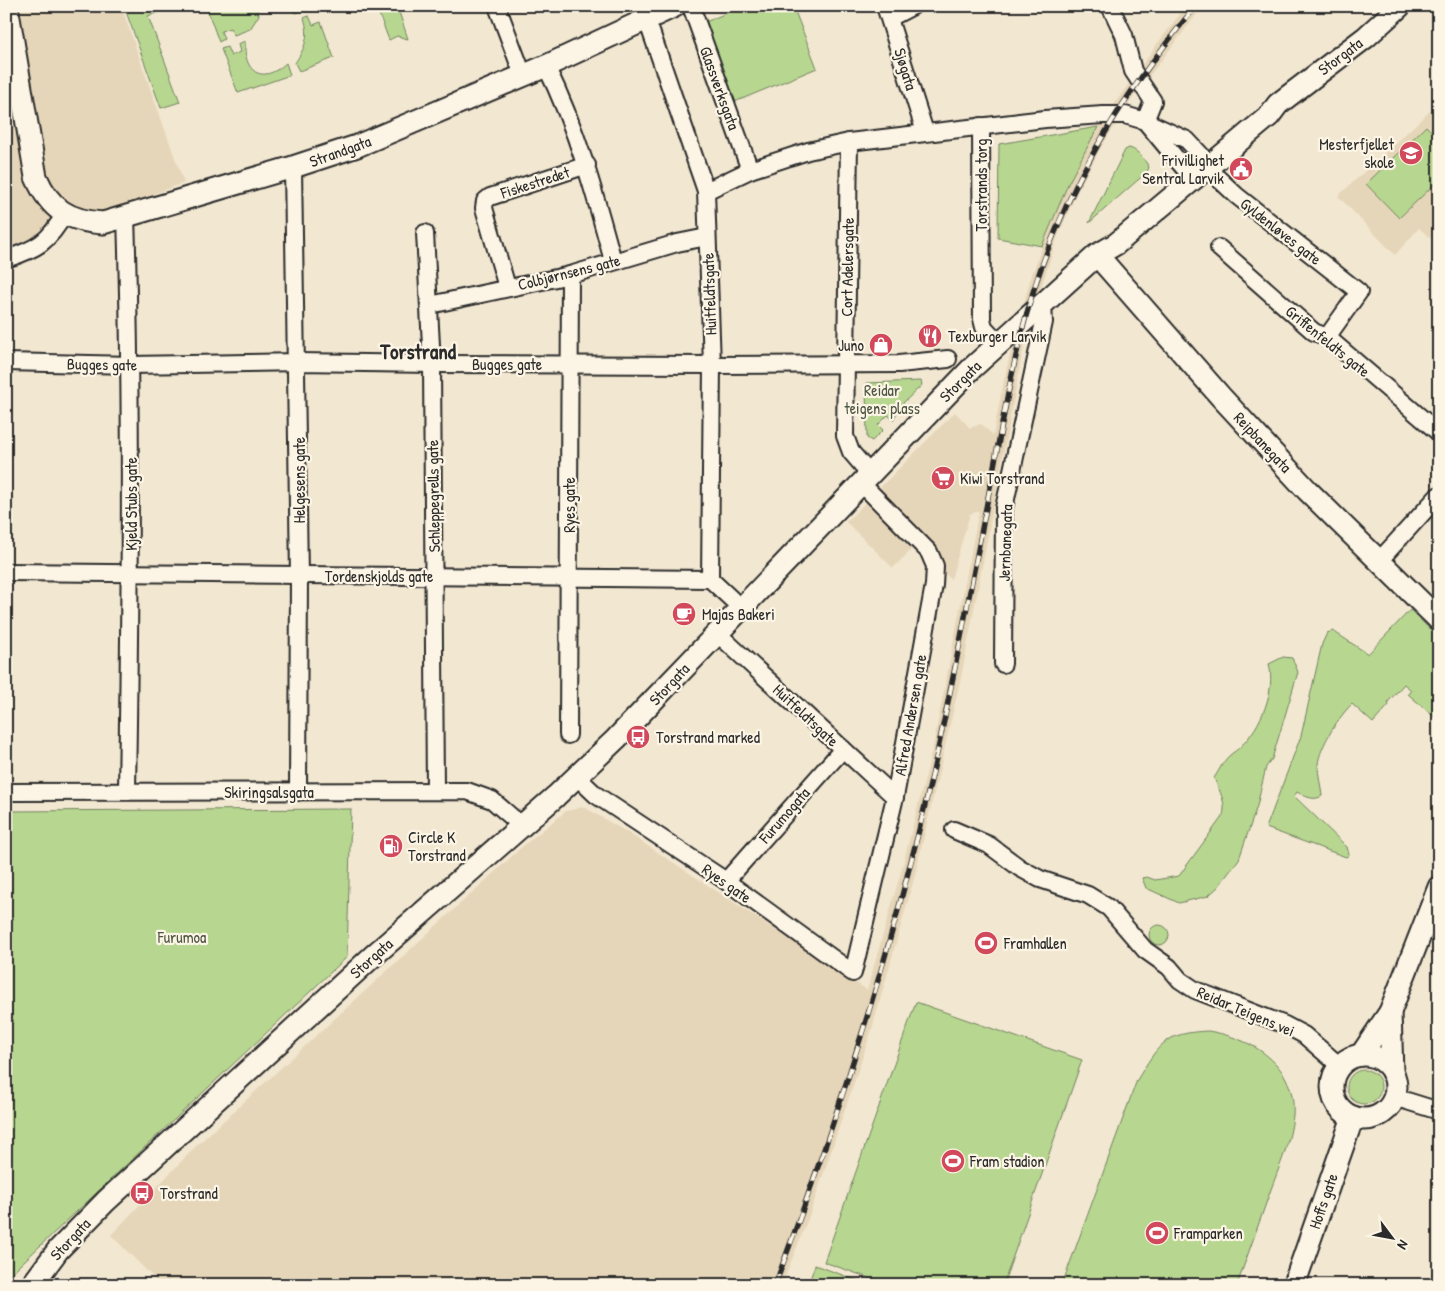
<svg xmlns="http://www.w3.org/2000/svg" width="1445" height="1291" font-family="'Patrick Hand',sans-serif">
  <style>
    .built { fill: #e6d6b9 }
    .green { fill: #b7d790; stroke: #71815e }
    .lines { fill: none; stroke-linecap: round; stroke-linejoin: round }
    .minor-casing { stroke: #2b2b2b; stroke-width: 20 }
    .major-casing { stroke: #2b2b2b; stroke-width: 25 }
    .minor { stroke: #fcf5e5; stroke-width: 16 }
    .major { stroke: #fcf5e5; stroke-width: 21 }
    .rail-casing { stroke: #2b2b2b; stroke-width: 5.5 }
    .rail { stroke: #fcf5e5; stroke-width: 4; stroke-dasharray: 11; stroke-linecap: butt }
    .labels { text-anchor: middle; stroke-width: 4.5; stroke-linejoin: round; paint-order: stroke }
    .street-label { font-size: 16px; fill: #2b2b2b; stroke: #fcf5e5 }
    .poi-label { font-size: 16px; fill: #2b2b2b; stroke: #fcf5e5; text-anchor: start }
    .park-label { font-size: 16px; fill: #4e5644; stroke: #fcf5e5 }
    .district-label { font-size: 21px; font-weight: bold; fill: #2b2b2b; stroke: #fcf5e5 }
  </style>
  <rect width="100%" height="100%" fill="#f2e7d1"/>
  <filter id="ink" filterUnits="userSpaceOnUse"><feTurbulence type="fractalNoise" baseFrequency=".02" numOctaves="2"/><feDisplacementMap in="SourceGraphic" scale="10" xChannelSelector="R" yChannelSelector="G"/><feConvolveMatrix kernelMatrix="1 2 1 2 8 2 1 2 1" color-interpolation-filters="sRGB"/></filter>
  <g filter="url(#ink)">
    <g class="built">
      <polygon points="6,6 121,6 184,183 6,248"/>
      <polygon points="1186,6 1203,6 1134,96 1101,147 1077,192 1058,236 1041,287 1022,355 962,673 915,875 872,1029 811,1211 782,1285 161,1285 111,1235 196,1146 523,846 566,811 584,807 630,834 867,990 901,872 933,747 979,511 970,514 951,579 914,547 893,568 846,522 955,412 970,428 981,424 993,435 1006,371 1029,284 1042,246 1068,184 1098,127 1155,47"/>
      <polygon points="1439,106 1439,245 1419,228 1395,255 1338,196 1430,111"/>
    </g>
    <g class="green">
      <polygon points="124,6 175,6 148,16 180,102 161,108"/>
      <polygon points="213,6 256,6 259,15 250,29 234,35 230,28 221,31 224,39 219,42 207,9"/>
      <polygon points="274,6 305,6 306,9 296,13 288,9 275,8"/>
      <polygon points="376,6 397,6 408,39 397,36 389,40"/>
      <polygon points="743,6 793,6 817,68 732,103 703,23"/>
      <path d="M309 16 313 25 321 22 334 58 299 71 295 63C305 48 310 36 304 18Z"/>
      <path d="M245 41C243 71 261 86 286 63L290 75 238 93 221 49 227 47 231 56 240 52 238 44Z"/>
      <polygon points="1426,126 1439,139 1439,180 1399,218 1366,184"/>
      <polygon points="1098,127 1068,184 1042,246 998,238 999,144"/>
      <path d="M1129 148C1138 150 1144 159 1149 167L1147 172 1089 223 1125 150Z"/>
      <polygon points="921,381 922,385 901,405 893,420 888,415 878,425 883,430 872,441 867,438 866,383"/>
      <path d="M1410 610 1439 638V721L1408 694 1411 690 1404 684 1388 702 1389 705 1373 723 1352 704C1340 715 1319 747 1318 765 1318 775 1321 786 1322 796 1314 801 1306 797 1297 792L1294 796 1347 847 1349 855 1346 857 1266 828 1301 736 1322 644 1327 633 1333 631 1368 654Z"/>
      <path d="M1283 657 1292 658 1298 672 1272 759 1266 767 1257 806 1239 859 1218 887 1208 896 1179 903 1146 888 1142 878 1147 877 1155 880 1179 876 1222 817C1228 805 1219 790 1214 778 1219 771 1223 761 1229 756 1233 752 1238 750 1241 746 1261 727 1276 690 1269 664Z"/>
      <polygon points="351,809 347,957 6,1278 6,811"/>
      <circle cx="1159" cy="935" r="10"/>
      <polygon points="916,1002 1082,1060 1003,1285 889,1285 824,1262"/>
      <path d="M1208 1031C1252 1038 1297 1065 1293 1115 1291 1141 1279 1167 1270 1192 1259 1223 1248 1254 1237 1285H1062L1137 1080C1159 1044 1164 1033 1208 1031Z"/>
      <circle cx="1364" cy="1087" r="17"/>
      <polygon points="815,1265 870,1285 808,1285"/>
    </g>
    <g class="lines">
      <g class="minor-casing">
        <g id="minor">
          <polyline points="497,6 523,75"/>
          <polyline points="691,6 750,170"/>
          <polyline points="885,6 925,132"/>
          <polyline points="890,18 913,6"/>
          <polyline points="647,20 706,191 712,365 710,579"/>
          <path d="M546 66C577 129 595 194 613 261"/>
          <polyline points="981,126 982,319 984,327 999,343"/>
          <polyline points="849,142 845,436 851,452 869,473"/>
          <polyline points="293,167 299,576 298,792"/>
          <polyline points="1206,167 1237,196 1359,292 1327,337"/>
          <polyline points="706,191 750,170 808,151 849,142 1045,119 1103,115 1125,115 1145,121 1184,168 1201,171 1201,155 1187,140 1145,121 1153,101 1133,71 1124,35 1110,6"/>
          <path d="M126 216C132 408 130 600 127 791"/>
          <polyline points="425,233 432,364 435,790"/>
          <polyline points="1219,248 1314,332 1327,337 1439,433"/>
          <path d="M6 259C37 249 49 242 65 213"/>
          <polyline points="507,287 484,208 485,201 490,197 587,165"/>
          <polyline points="430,305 570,275 677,243 707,237"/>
          <polyline points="6,362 131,365 298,362 432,364 712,365 899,364 948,359"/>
          <polyline points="1378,562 1439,495"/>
          <polyline points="6,572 710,579 741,608"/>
          <polyline points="717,633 895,797"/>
          <polyline points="1003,664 1004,508 1044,322 1043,305"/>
          <polyline points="568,735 570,275"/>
          <polyline points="577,777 596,795 726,881 853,973 895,797 934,585 935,566 929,552 861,483"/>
          <polyline points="6,792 467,791 492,800 521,825"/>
          <polyline points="954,830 989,845 1020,868 1040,879 1088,895 1109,908 1145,950 1169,967 1180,980 1195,990 1285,1025 1304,1035 1340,1066"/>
          <polyline points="726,881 843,749"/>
          <polyline points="1394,1097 1439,1111"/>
        </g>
      </g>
      <g class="major-casing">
        <g id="major">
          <path d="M7 6 36 177C50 209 68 221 103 223L293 167 357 146 546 66 675 6"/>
          <polyline points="1097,255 1221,397 1307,490 1439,620"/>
          <polyline points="1390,1012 1392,1072"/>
          <polyline points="1361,1055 1390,1012 1439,887"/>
          <circle cx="1364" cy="1087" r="32"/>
          <polyline points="32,1285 58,1250 106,1201 373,956 556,796 616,739 972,368 1097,255 1116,244 1269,116 1278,104 1366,37 1400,6"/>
          <polyline points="1294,1285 1353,1117"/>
        </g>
      </g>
      <use href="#minor" class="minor"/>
      <use href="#major" class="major"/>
      <g class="rail-casing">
        <path id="rail" d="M775 1285C838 1119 892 949 932 776 954 679 972 580 991 482 1007 399 1020 315 1053 237 1088 150 1136 79 1196 6"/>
      </g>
      <use href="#rail" class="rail"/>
    </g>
  </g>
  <defs>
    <g id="school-disc" transform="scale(1.25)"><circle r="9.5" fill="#d1495b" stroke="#fcf5e5"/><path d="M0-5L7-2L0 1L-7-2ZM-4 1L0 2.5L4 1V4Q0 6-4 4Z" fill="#fff"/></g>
    <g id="civic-disc" transform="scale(1.25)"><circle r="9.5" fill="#d1495b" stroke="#fcf5e5"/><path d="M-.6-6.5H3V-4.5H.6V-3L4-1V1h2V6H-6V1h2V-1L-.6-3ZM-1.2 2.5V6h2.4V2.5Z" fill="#fff"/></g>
    <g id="restaurant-disc" transform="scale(1.25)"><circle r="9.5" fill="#d1495b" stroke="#fcf5e5"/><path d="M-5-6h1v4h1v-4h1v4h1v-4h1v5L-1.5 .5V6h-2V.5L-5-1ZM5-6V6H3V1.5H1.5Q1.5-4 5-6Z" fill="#fff"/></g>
    <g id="shop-disc" transform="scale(1.25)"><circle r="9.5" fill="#d1495b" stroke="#fcf5e5"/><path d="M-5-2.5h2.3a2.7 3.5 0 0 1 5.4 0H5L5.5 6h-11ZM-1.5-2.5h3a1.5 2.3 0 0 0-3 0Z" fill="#fff"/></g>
    <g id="supermarket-disc" transform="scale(1.25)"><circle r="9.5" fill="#d1495b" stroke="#fcf5e5"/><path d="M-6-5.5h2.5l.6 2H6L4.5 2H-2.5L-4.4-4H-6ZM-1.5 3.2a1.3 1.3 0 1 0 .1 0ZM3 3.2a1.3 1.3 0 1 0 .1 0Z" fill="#fff"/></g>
    <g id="cafe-disc" transform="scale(1.25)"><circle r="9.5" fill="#d1495b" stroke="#fcf5e5"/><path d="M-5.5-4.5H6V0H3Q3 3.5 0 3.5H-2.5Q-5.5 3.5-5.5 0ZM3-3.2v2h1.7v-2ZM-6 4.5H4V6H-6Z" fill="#fff"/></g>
    <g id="bus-disc" transform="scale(1.25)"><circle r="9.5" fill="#d1495b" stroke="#fcf5e5"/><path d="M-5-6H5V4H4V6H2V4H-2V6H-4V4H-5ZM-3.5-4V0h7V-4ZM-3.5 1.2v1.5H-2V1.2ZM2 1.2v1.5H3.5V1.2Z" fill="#fff"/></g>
    <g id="fuel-disc" transform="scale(1.25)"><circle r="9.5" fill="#d1495b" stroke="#fcf5e5"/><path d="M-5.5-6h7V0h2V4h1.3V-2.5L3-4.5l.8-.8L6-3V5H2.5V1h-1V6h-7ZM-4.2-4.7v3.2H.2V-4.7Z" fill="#fff"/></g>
    <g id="stadium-disc" transform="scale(1.25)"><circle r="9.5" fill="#d1495b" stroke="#fcf5e5"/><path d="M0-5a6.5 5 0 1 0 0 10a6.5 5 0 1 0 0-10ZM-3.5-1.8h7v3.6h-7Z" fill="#fff"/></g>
  </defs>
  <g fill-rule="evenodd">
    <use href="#school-disc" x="1411" y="153"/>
    <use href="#civic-disc" x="1241" y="169"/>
    <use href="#restaurant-disc" x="930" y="336"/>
    <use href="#shop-disc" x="881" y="345"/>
    <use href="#supermarket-disc" x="943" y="478"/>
    <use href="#cafe-disc" x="684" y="614"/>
    <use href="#bus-disc" x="638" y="737"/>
    <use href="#fuel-disc" x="391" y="846"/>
    <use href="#stadium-disc" x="986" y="943"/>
    <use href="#stadium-disc" x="953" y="1161"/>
    <use href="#bus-disc" x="142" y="1193"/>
    <use href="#stadium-disc" x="1157" y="1233"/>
  </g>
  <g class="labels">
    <g class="street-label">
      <text transform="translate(1340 56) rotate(-37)" y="6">Storgata</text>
      <text transform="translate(906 69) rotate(73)" y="6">Sjøgata</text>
      <text transform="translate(720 88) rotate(70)" y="6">Glassverksgata</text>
      <text transform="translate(340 151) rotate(-20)" y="6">Strandgata</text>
      <text transform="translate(535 182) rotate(-18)" y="6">Fiskestredet</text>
      <text transform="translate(981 185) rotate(-90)" y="6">Torstrands torg</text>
      <text transform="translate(1281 231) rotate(38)" y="6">Gyldenløves gate</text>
      <text transform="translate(847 267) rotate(-89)" y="6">Cort Adelersgate</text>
      <text transform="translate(569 272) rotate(-14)" y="6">Colbjørnsens gate</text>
      <text transform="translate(709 294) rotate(-92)" y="6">Huitfeldtsgate</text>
      <text transform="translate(1328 341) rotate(39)" y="6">Griffenfeldts gate</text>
      <text transform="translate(102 364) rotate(1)" y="6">Bugges gate</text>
      <text x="507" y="370">Bugges gate</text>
      <text transform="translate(960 381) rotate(-45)" y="6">Storgata</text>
      <text transform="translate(1263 442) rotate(47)" y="6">Reipbanegata</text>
      <text transform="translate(299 480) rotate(-90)" y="6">Helgesens gate</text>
      <text transform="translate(433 496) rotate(-91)" y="6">Schleppegrells gate</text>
      <text transform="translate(131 504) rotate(-90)" y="6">Kjeld Stubs gate</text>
      <text transform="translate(569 505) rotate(-90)" y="6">Ryes gate</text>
      <text transform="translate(1005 543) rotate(-88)" y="6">Jernbanegata</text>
      <text x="379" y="582">Tordenskjolds gate</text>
      <text transform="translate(669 684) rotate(-47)" y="6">Storgata</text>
      <text transform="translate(806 715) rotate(43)" y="6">Huitfeldtsgate</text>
      <text transform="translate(910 715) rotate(-80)" y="6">Alfred Andersen gate</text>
      <text x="269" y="798">Skiringsalsgata</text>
      <text transform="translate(784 815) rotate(-49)" y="6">Furumogata</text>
      <text transform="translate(727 883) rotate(35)" y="6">Ryes gate</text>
      <text transform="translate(371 958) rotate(-42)" y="6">Storgata</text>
      <text transform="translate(1246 1011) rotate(23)" y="6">Reidar Teigens vei</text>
      <text transform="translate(1323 1201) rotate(-71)" y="6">Hoffs gate</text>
      <text transform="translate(70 1239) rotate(-47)" y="6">Storgata</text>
    </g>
    <g class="poi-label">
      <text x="1394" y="150" text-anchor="end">Mesterfjellet<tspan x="1394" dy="18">skole</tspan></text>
      <text x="1224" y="166" text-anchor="end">Frivillighet<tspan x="1224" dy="18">Sentral Larvik</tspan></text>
      <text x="948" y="342">Texburger Larvik</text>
      <text x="864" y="351" text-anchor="end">Juno</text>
      <text x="960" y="484">Kiwi Torstrand</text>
      <text x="702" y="620">Majas Bakeri</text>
      <text x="656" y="743">Torstrand marked</text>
      <text x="408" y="843">Circle K<tspan x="408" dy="18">Torstrand</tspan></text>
      <text x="1004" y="949">Framhallen</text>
      <text x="970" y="1167">Fram stadion</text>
      <text x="160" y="1199">Torstrand</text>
      <text x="1174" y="1239">Framparken</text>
    </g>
    <g class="park-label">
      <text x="882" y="396">Reidar<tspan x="882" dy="18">teigens plass</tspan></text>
      <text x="182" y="943">Furumoa</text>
    </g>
    <g class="district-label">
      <text x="418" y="359">Torstrand</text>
    </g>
  </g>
  <rect width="1445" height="1291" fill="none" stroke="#fcf5e5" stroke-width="25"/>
  <rect x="12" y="12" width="1420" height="1266" fill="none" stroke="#2b2b2b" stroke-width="2" filter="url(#ink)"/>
  <g transform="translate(1392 1238) rotate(122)" stroke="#fcf5e5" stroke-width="4" paint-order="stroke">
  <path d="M0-4L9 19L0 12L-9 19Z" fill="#2b2b2b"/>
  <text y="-8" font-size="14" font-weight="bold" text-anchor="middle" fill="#2b2b2b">N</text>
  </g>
</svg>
